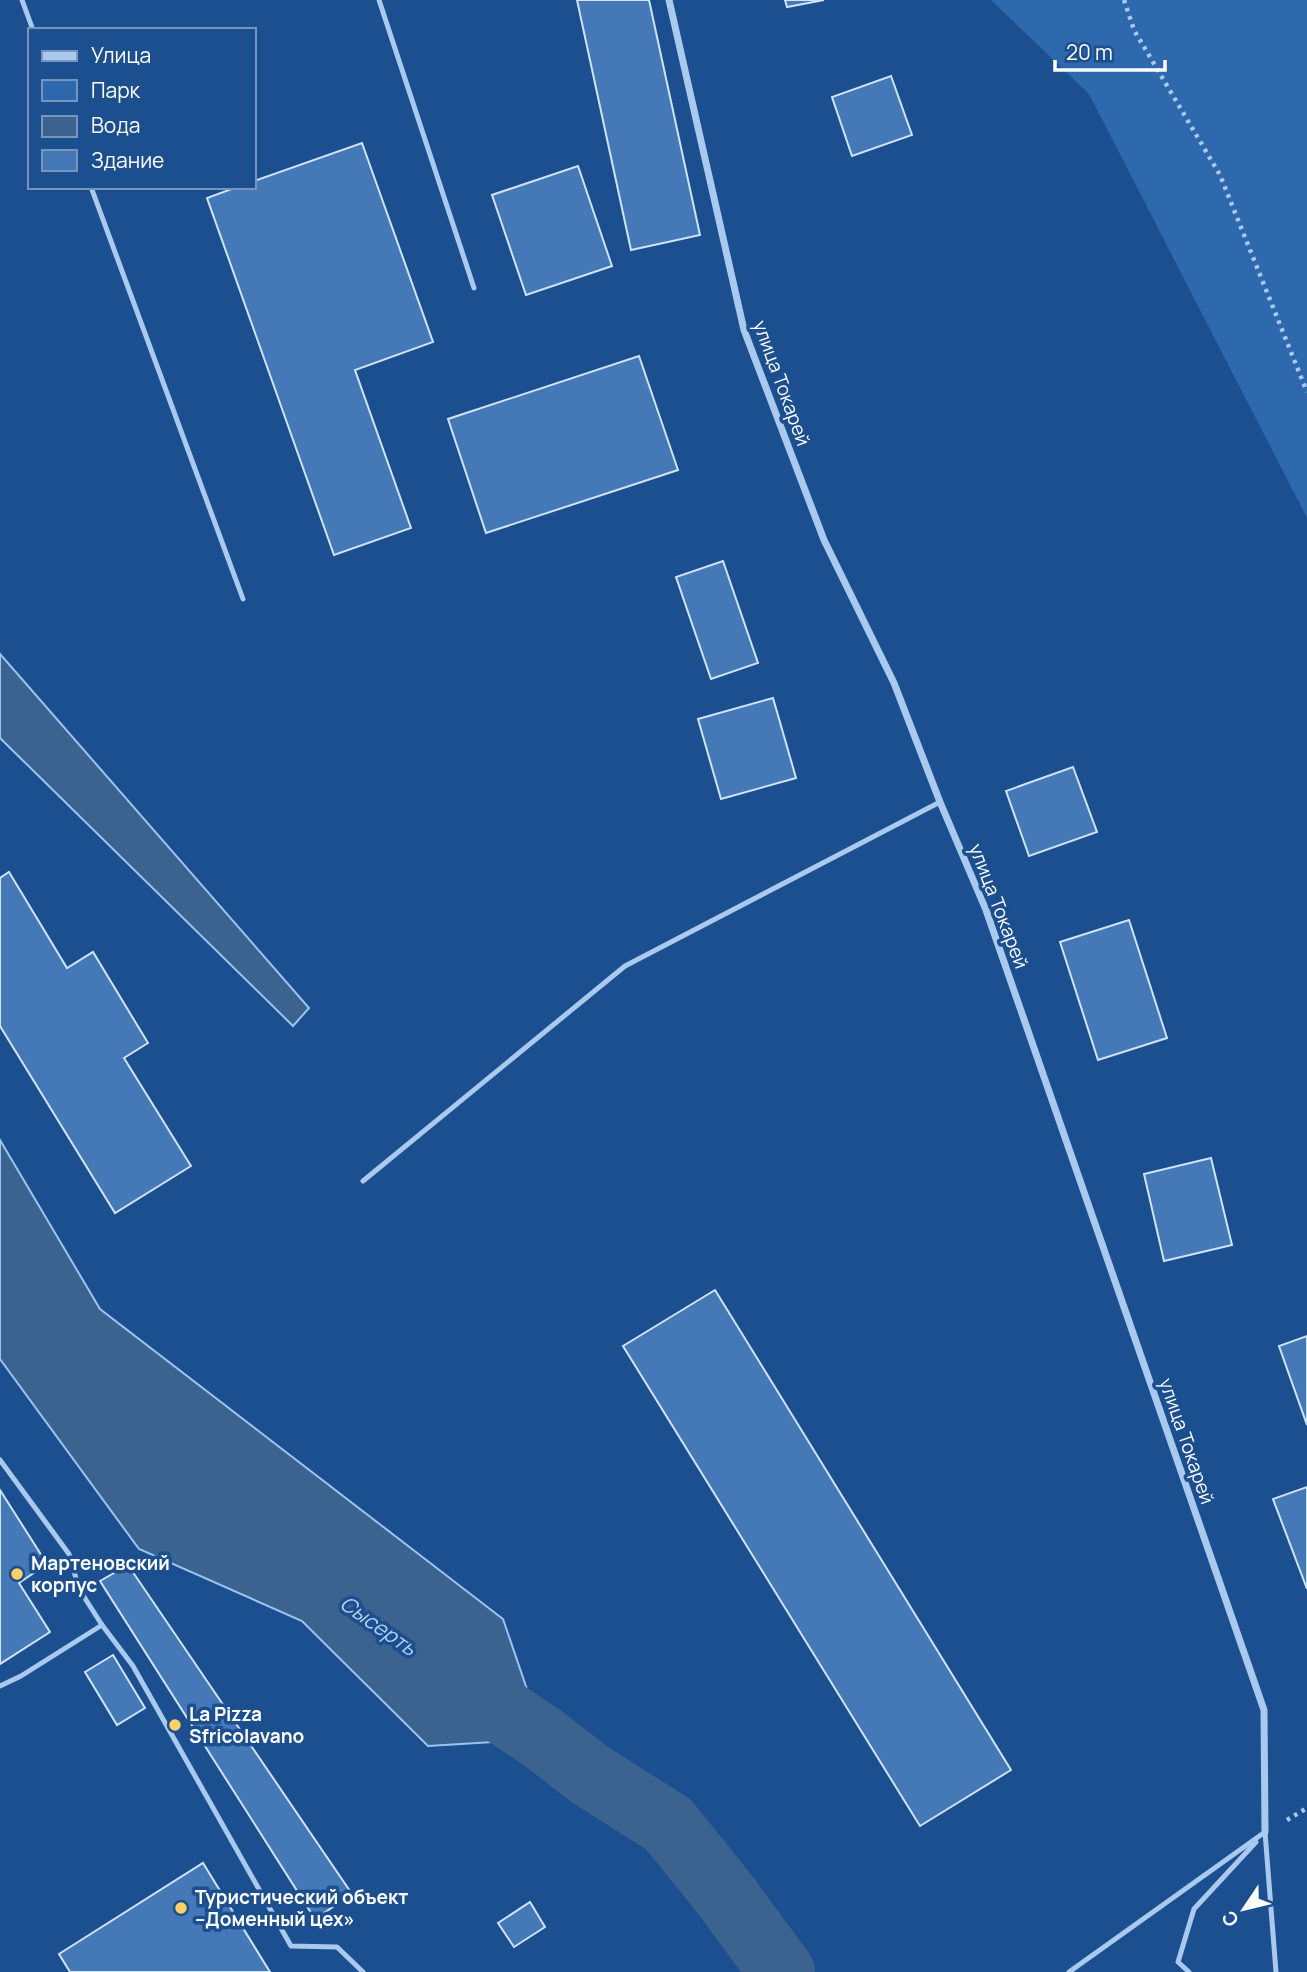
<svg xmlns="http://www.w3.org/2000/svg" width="1307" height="1972" font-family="Manrope,sans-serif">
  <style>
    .green { fill: #2e69ad }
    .water { fill: #3c6290; stroke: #9cc4f0; stroke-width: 2 }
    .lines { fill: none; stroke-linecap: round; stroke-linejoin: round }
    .river { stroke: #3c6290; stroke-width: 66 }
    .building { fill: #4478b7; stroke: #cfe3fa; stroke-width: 2 }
    .path { stroke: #a9c9ee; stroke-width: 4.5; stroke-dasharray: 3.5 5; stroke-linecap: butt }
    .service { stroke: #a9c9ee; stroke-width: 5 }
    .minor { stroke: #a9c9ee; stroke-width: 7 }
    .poi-dot { fill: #ffd166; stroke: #1b4f8f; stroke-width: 2.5 }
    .labels { text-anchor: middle; stroke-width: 7; stroke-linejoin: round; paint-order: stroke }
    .street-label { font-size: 19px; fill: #fff; stroke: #1b4f8f }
    .poi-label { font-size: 19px; font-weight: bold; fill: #fff; stroke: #1b4f8f; text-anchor: start }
    .water-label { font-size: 21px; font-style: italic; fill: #b5d3f5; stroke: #1b4f8f }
  </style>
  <rect width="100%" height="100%" fill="#1b4f8f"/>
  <polygon class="green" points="991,0 1307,0 1307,518 1089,94"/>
  <g class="water">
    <polygon points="0,654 309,1008 293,1026 0,738"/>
    <polygon points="0,1140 100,1309 503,1619 544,1739 428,1746 302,1621 139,1549 0,1359"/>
  </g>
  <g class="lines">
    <polyline class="river" points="468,1688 544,1739 589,1774 668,1824 723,1892 782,1972"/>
  </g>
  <g class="building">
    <polygon points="577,0 649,0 700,235 631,250"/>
    <polygon points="785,0 824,0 787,7"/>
    <polygon points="891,76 912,135 852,156 832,97"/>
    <polygon points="362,143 433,342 355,370 411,528 334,555 207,198 237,187 254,187 254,181"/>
    <polygon points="578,166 612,266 526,295 492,195"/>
    <polygon points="639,356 678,470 486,533 448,419"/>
    <polygon points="723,561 758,663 711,679 676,577"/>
    <polygon points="773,698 796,778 721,799 698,719"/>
    <polygon points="1073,767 1097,832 1029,856 1006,791"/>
    <polygon points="9,872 67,968 93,952 148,1043 124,1058 191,1166 115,1213 0,1026 0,878"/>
    <polygon points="1129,920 1167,1038 1098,1060 1060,942"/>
    <polygon points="1211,1158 1232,1245 1164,1261 1144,1174"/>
    <polygon points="715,1290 1011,1770 920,1826 623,1346"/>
    <polygon points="1307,1336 1307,1425 1279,1346"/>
    <polygon points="1307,1487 1307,1589 1273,1499"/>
    <polygon points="0,1490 47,1564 19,1583 50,1632 0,1664"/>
    <polygon points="128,1565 352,1894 315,1919 100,1581"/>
    <polygon points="113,1655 145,1708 117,1725 85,1672"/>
    <polygon points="203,1863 270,1972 70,1972 59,1954"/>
    <polygon points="530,1902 545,1927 514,1947 498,1923"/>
  </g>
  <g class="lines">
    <g class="path">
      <polyline points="1124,0 1134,30 1220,175 1307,392"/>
      <polyline points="1287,1820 1307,1808"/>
    </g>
    <g class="service">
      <polyline points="22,0 33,30"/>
      <polyline points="379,0 474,288"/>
      <polyline points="91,187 243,599"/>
      <polyline points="363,1181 625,966 940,802"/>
      <polyline points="0,1460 69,1554 79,1589 102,1625 133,1666 291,1946 337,1947 363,1972"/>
      <polyline points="0,1686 21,1676 102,1625"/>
      <polyline points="1265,1832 1276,1972"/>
      <polyline points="1069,1972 1265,1832"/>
      <polyline points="1189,1972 1178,1962 1194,1909 1256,1842"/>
    </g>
    <polyline class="minor" points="669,0 744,330 824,540 894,683 940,802 986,910 1264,1710 1265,1832"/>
  </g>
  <g class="poi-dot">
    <circle cx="17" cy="1574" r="7"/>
    <circle cx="175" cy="1725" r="7"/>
    <circle cx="181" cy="1908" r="7"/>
  </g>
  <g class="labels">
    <g class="street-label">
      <text transform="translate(782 383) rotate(70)" y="7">улица Токарей</text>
      <text transform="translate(999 906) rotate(69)" y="7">улица Токарей</text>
      <text transform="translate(1187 1441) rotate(71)" y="7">улица Токарей</text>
    </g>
    <g class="poi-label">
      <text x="31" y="1570">Мартеновский<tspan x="31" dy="22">корпус</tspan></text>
      <text x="189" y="1721">La Pizza<tspan x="189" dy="22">Sfricolavano</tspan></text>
      <text x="195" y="1904">Туристический объект<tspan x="195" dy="22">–Доменный цех»</tspan></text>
    </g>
    <g class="water-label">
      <text transform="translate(378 1626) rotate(35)" y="7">Сысерть</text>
    </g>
  </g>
  <rect x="28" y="28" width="228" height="161" fill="#1b4f8f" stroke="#7695bc" stroke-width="2"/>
  <rect x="42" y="51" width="35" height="10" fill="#a9c9ee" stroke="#7695bc" stroke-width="2"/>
  <text x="91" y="63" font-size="21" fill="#ffffff">Улица</text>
  <rect x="42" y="80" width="35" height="21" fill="#2e69ad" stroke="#7695bc" stroke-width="2"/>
  <text x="91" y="98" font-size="21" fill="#ffffff">Парк</text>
  <rect x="42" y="116" width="35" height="21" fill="#3c6290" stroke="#7695bc" stroke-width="2"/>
  <text x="91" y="133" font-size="21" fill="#ffffff">Вода</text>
  <rect x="42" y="150" width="35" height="21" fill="#4478b7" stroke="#7695bc" stroke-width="2"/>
  <text x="91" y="168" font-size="21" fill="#ffffff">Здание</text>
  <g transform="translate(1244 1909) rotate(235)" stroke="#1b4f8f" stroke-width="5" paint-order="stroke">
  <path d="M0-5L12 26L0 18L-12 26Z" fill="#ffffff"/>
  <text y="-10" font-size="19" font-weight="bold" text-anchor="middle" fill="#ffffff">С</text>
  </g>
  <path d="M1055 60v10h110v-10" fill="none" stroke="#ffffff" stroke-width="3.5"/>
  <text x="1066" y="60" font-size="21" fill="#ffffff" stroke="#1b4f8f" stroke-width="5" paint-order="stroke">20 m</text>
</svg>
